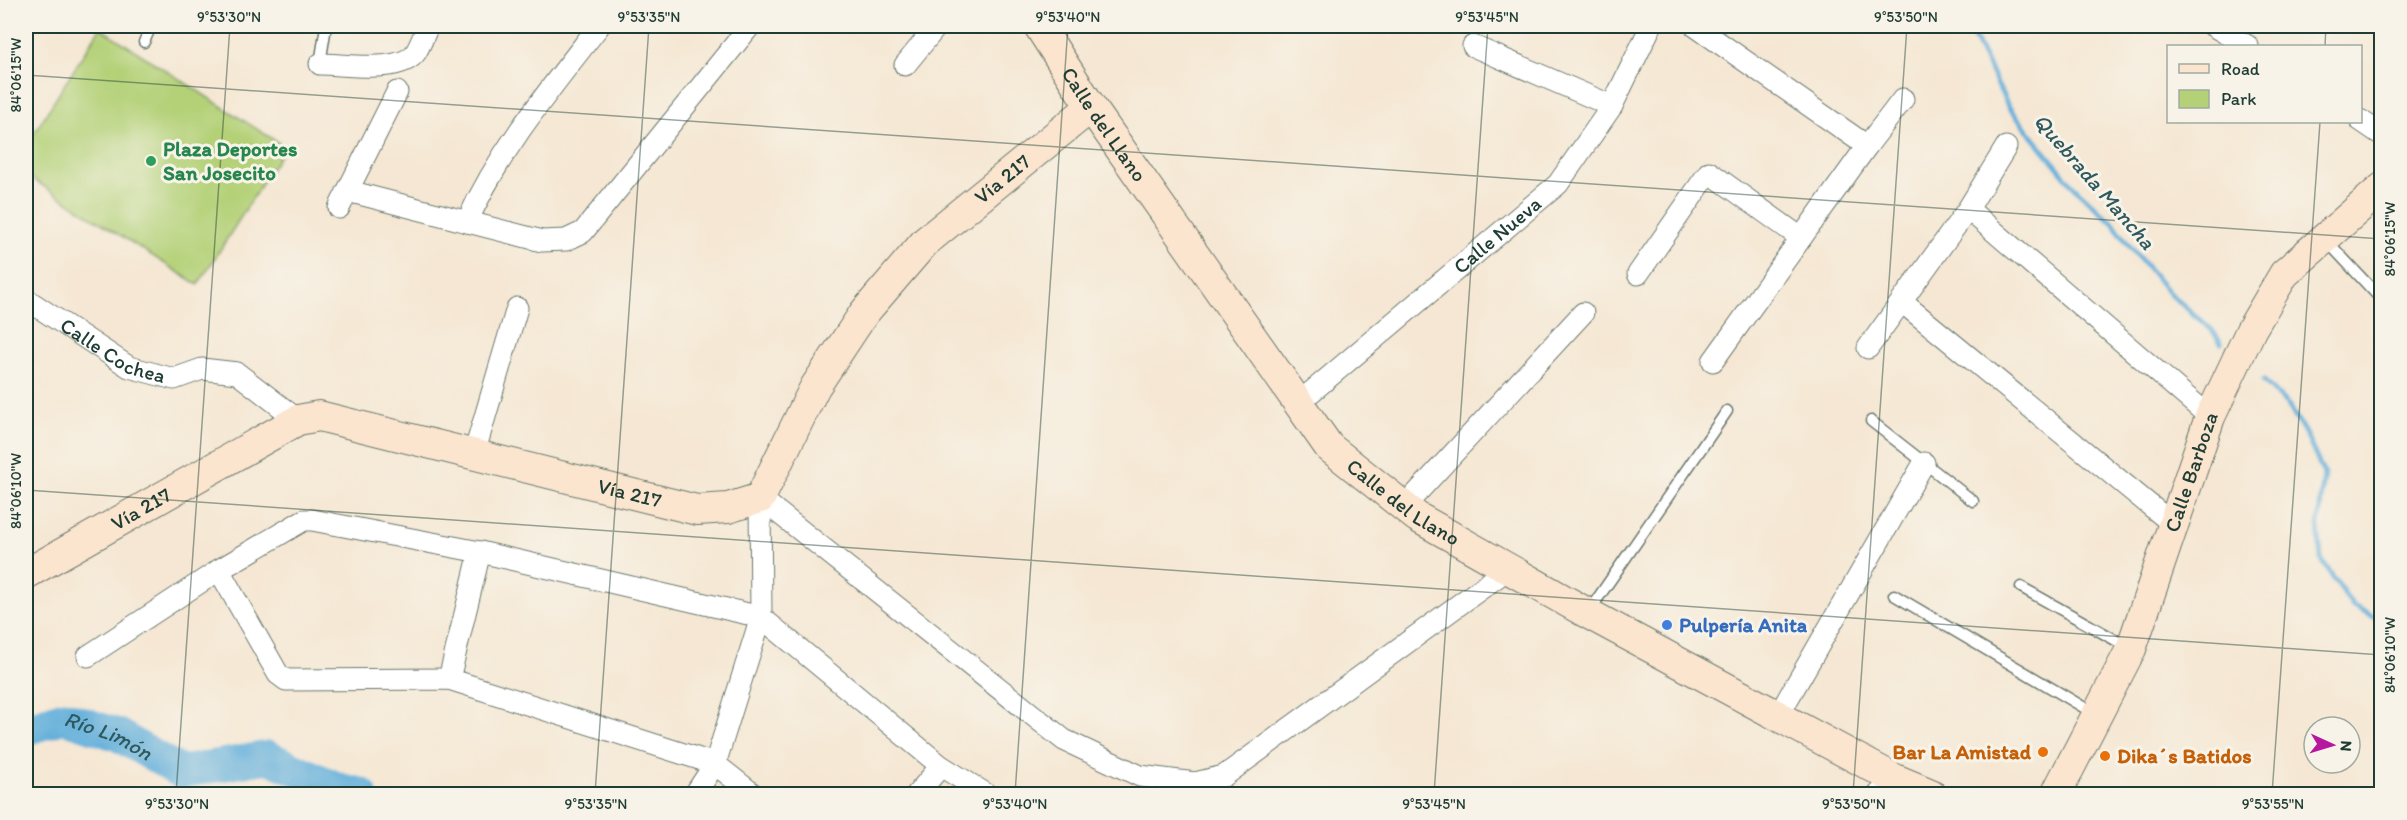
<svg xmlns="http://www.w3.org/2000/svg" width="2407" height="820" font-family="Itim,sans-serif">
  <style>
    .green { fill: #b4d178; stroke: #6a8756; stroke-width: 1.5 }
    .lines { fill: none; stroke-linecap: round; stroke-linejoin: round }
    .stream { stroke: #61aeda; stroke-width: 5 }
    .river { stroke: #61aeda; stroke-width: 33 }
    .lane-casing { stroke: #6a786c; stroke-width: 13 }
    .street-casing { stroke: #6a786c; stroke-width: 23 }
    .secondary-casing { stroke: #6a786c; stroke-width: 32 }
    .lane { stroke: #fff; stroke-width: 10 }
    .street { stroke: #fff; stroke-width: 21 }
    .secondary { stroke: #fbe5cf; stroke-width: 30 }
    .ticks { fill: none; stroke: #1f3d34; stroke-width: 1.5; stroke-opacity: 0.45 }
    .leisure-dot { fill: #2e9e5b; stroke: #f7f3e8; stroke-width: 2 }
    .shop-dot { fill: #3f7fe0; stroke: #f7f3e8; stroke-width: 2 }
    .food-dot { fill: #e8710a; stroke: #f7f3e8; stroke-width: 2 }
    .labels { text-anchor: middle; stroke-width: 6; stroke-linejoin: round; paint-order: stroke }
    .street-label { font-size: 21px; fill: #1f3d34; stroke: #f7f3e8 }
    .leisure-label { font-size: 21px; font-weight: bold; fill: #27864d; stroke: #f7f3e8; text-anchor: start }
    .shop-label { font-size: 21px; font-weight: bold; fill: #366cbe; stroke: #f7f3e8; text-anchor: start }
    .food-label { font-size: 21px; font-weight: bold; fill: #c56008; stroke: #f7f3e8; text-anchor: end }
    .water-label { font-size: 22px; font-style: italic; fill: #30595e; stroke: #f7f3e8 }
    .neatline { fill: none; stroke: #1f3d34; stroke-width: 2 }
    .ticks-label { font-size: 15px; text-anchor: middle; fill: #1f3d34 }
  </style>
  <rect width="100%" height="100%" fill="#f7f3e8"/>
  <filter id="ink" filterUnits="userSpaceOnUse"><feTurbulence type="fractalNoise" baseFrequency=".0167" numOctaves="2"/><feDisplacementMap in="SourceGraphic" scale="12" xChannelSelector="R" yChannelSelector="G"/><feConvolveMatrix kernelMatrix="1 2 1 2 8 2 1 2 1" color-interpolation-filters="sRGB"/></filter>
  <filter id="wash" filterUnits="userSpaceOnUse"><feTurbulence type="fractalNoise" baseFrequency=".008" numOctaves="4" result="noise"/><feDisplacementMap in="SourceGraphic" scale="24" xChannelSelector="R" yChannelSelector="G"/><feGaussianBlur stdDeviation="1.35" result="paint"/><feColorMatrix in="noise" values="0 0 0 0 0 0 0 0 0 0 0 0 0 0 0 0 0 1.4 0 .05"/><feComposite in="paint" operator="in"/></filter>
  <g filter="url(#wash)">
    <rect width="100%" height="100%" fill="#f5e7d3"/>
    <polygon class="green" points="100,28 285,147 198,285 26,175 26,146"/>
    <g class="lines">
      <g class="stream">
        <polyline points="1966,26 1971,31 2008,106 2073,186 2114,224 2130,247 2169,293 2212,330 2221,343"/>
        <polyline points="2264,381 2290,407 2306,435 2324,474 2318,526 2321,559 2353,606 2382,620"/>
      </g>
      <path class="river" id="s1" d="M26 729 64 717 118 735 181 772 268 757 339 789 361 794"/>
    </g>
  </g>
  <g filter="url(#ink)">
    <g class="lines">
      <g class="lane-casing">
        <g id="lane">
          <polyline points="144,42 151,26"/>
          <polyline points="320,64 326,26"/>
          <polyline points="2325,239 2382,300"/>
          <polyline points="1871,421 1973,501"/>
          <polyline points="2021,587 2128,647"/>
          <polyline points="1894,595 2095,714"/>
          <polyline points="1589,611 1727,411"/>
        </g>
      </g>
      <g class="street-casing">
        <g id="street">
          <polyline points="1695,26 1867,146 1903,99"/>
          <polyline points="2213,26 2248,46"/>
          <polyline points="1473,46 1612,106"/>
          <path d="M320 64C345 64 401 74 416 52 421 44 424 34 428 26"/>
          <polyline points="905,65 937,26"/>
          <polyline points="2360,120 2382,135"/>
          <polyline points="348,191 542,241 566,240 583,232 750,26"/>
          <polyline points="339,208 397,92"/>
          <polyline points="1968,209 2210,417"/>
          <path d="M467 222C500 149 550 89 599 26"/>
          <polyline points="1638,274 1709,172 1801,238"/>
          <path id="s2" d="M26 299 129 367 174 379 202 369 237 373 298 420"/>
          <polyline points="1902,302 2174,525"/>
          <polyline points="1868,348 1968,209 2006,147"/>
          <polyline points="1713,361 1867,146"/>
          <path id="s3" d="M1297 404 1558 184 1612 106 1651 26"/>
          <polyline points="474,454 517,308"/>
          <polyline points="760,498 1064,740 1140,776 1195,783 1224,776 1508,569"/>
          <polyline points="1403,508 1583,313"/>
          <polyline points="219,570 278,674 286,680 449,679 715,764 753,794"/>
          <polyline points="88,656 219,570 304,520 312,520 480,552 761,617 941,766 986,794"/>
          <polyline points="449,679 480,552"/>
          <polyline points="1778,716 1924,463"/>
          <polyline points="695,794 715,764 761,617 760,498"/>
          <polyline points="917,794 941,766"/>
          <polyline points="1879,794 1895,779"/>
        </g>
      </g>
      <g class="secondary-casing">
        <g id="secondary">
          <path id="s4" d="M1039 26 1091 107 1329 447 1417 517 1587 613 1895 779 1931 794"/>
          <path id="s5" d="M26 574 298 420 319 416 697 510 728 508 760 498 815 387 864 313 925 242 1091 107"/>
          <path id="s6" d="M2056 794 2131 649 2210 417 2251 330 2284 274 2382 188"/>
        </g>
      </g>
      <use href="#lane" class="lane"/>
      <use href="#street" class="street"/>
      <use href="#secondary" class="secondary"/>
    </g>
  </g>
  <path class="ticks" d="M2325 46 2326 26M26 75 2382 239M26 490 2382 655M176 794 230 26M595 794 649 26M1015 794 1068 26M1434 794 1488 26M1853 794 1907 26M2272 794 2320 122"/>
  <circle class="leisure-dot" cx="151" cy="161" r="6"/>
  <circle class="shop-dot" cx="1667" cy="625" r="6"/>
  <g class="food-dot">
    <circle cx="2043" cy="752" r="6"/>
    <circle cx="2105" cy="756" r="6"/>
  </g>
  <g class="labels">
    <g class="street-label">
      <text dy="7" stroke="none"><textPath href="#s4" startOffset="118">Calle del Llano</textPath></text>
      <text dy="7" stroke="none"><textPath href="#s5" startOffset="1194">Vía 217</textPath></text>
      <text dy="7" stroke="none"><textPath href="#s3" startOffset="262">Calle Nueva</textPath></text>
      <text dy="7" stroke="none"><textPath href="#s2" startOffset="102">Calle Cochea</textPath></text>
      <text dy="7" stroke="none"><textPath href="#s6" startOffset="350">Calle Barboza</textPath></text>
      <text dy="7" stroke="none"><textPath href="#s5" startOffset="654">Vía 217</textPath></text>
      <text dy="7" stroke="none"><textPath href="#s4" startOffset="604">Calle del Llano</textPath></text>
      <text dy="7" stroke="none"><textPath href="#s5" startOffset="132">Vía 217</textPath></text>
    </g>
    <g class="leisure-label">
      <text x="163" y="156">Plaza Deportes<tspan x="163" dy="24">San Josecito</tspan></text>
    </g>
    <g class="shop-label">
      <text x="1679" y="632">Pulpería Anita</text>
    </g>
    <g class="food-label">
      <text x="2031" y="759">Bar La Amistad</text>
      <text x="2117" y="763" text-anchor="start">Dika´s Batidos</text>
    </g>
    <g class="water-label">
      <text transform="translate(2095 181) rotate(49)" y="8">Quebrada Mancha</text>
      <text dy="8" stroke="none"><textPath href="#s1" startOffset="88">Río Limón</textPath></text>
    </g>
  </g>
  <rect width="2407" height="820" fill="none" stroke="#f7f3e8" stroke-width="66"/>
  <rect x="2167" y="45" width="195" height="78" fill="#f7f3e8" stroke="#a1aaa0" stroke-width="1.5"/>
  <rect x="2179" y="64" width="30" height="9" fill="#fbe5cf" stroke="#a1aaa0" stroke-width="1.5"/>
  <text x="2221" y="75" font-size="18" fill="#1f3d34">Road</text>
  <rect x="2179" y="90" width="30" height="18" fill="#b4d178" stroke="#a1aaa0" stroke-width="1.5"/>
  <text x="2221" y="105" font-size="18" fill="#1f3d34">Park</text>
  <g transform="translate(2332 745) rotate(94)"><circle r="28" fill="#f7f3e8" stroke="#a1aaa0" stroke-width="1.5"/>
  <path d="M0-4.5L10 22L0 15L-10 22Z" fill="#b5179e"/>
  <text y="-9" font-size="16" font-weight="bold" text-anchor="middle" fill="#1f3d34">N</text>
  </g>
  <rect x="33" y="33" width="2341" height="754" class="neatline"/>
  <g class="ticks-label">
    <text x="229" y="22">9°53'30"N</text>
    <text x="649" y="22">9°53'35"N</text>
    <text x="1068" y="22">9°53'40"N</text>
    <text x="1487" y="22">9°53'45"N</text>
    <text x="1906" y="22">9°53'50"N</text>
    <text transform="translate(16 75) rotate(-90)" y="5">84°06'15"W</text>
    <text transform="translate(2390 239) rotate(-90)" y="5">84°06'15"W</text>
    <text transform="translate(16 491) rotate(-90)" y="5">84°06'10"W</text>
    <text transform="translate(2390 655) rotate(-90)" y="5">84°06'10"W</text>
    <text x="177" y="809">9°53'30"N</text>
    <text x="596" y="809">9°53'35"N</text>
    <text x="1015" y="809">9°53'40"N</text>
    <text x="1434" y="809">9°53'45"N</text>
    <text x="1854" y="809">9°53'50"N</text>
    <text x="2273" y="809">9°53'55"N</text>
  </g>
</svg>
